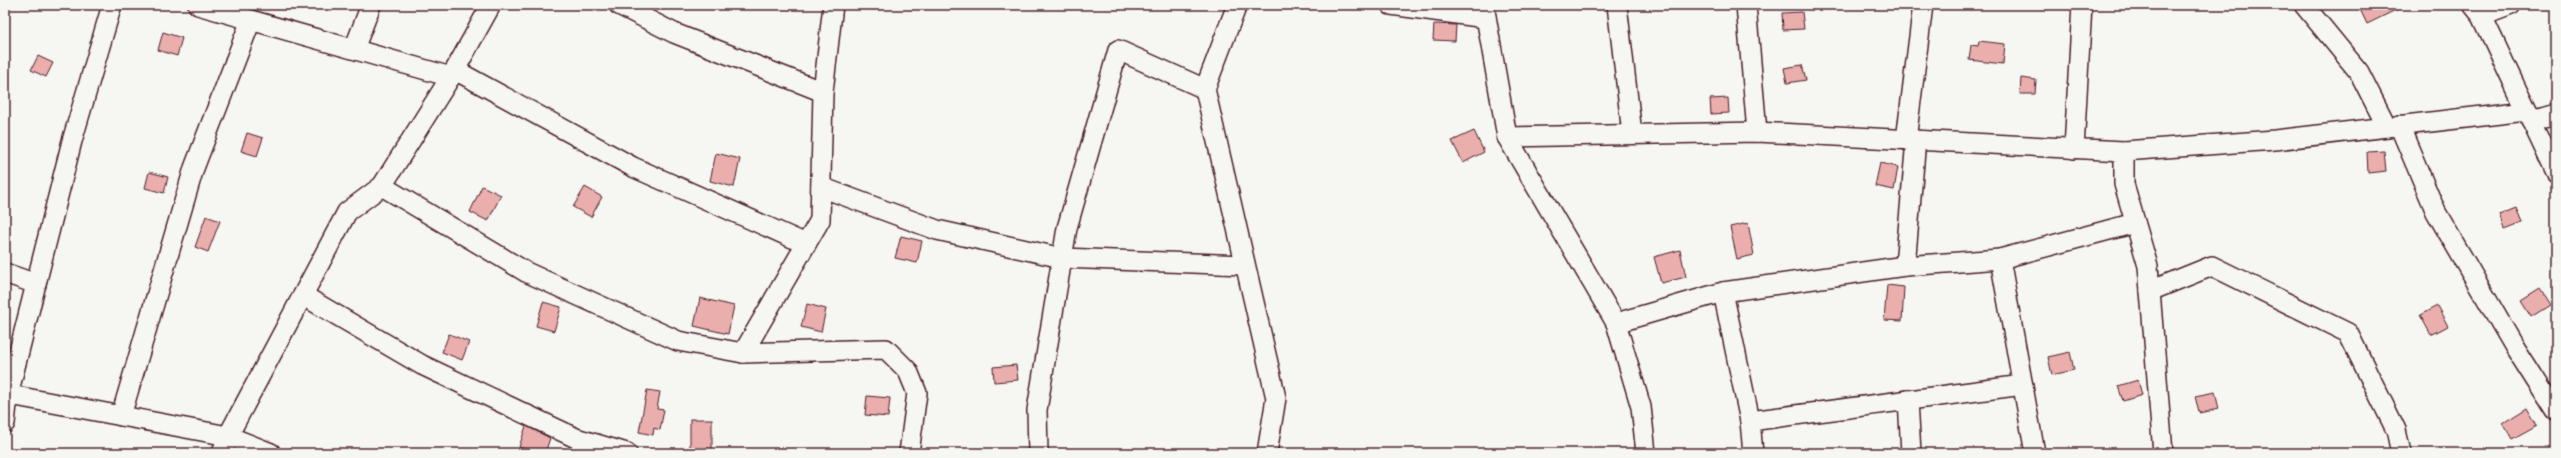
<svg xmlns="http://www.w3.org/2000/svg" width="2561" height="458" font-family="Mali,sans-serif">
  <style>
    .building { fill: #eaaead; stroke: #4a1f2b }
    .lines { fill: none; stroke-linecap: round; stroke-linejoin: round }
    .minor-casing { stroke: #4a1f2b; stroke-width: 22 }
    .minor { stroke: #f6f6f2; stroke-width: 19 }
  </style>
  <rect width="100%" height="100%" fill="#f6f6f2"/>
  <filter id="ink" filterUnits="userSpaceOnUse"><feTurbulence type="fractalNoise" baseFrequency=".025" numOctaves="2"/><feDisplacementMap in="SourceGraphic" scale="8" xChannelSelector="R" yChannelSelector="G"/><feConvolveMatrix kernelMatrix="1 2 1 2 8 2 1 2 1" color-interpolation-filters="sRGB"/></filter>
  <g filter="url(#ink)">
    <g class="building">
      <polygon points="2358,5 2406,5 2367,24"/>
      <polygon points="1802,12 1804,29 1783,30 1782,13"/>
      <polygon points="1434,24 1456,25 1455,41 1433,40"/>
      <polygon points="163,32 182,38 177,56 158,50"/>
      <polygon points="1979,41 2005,44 2003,64 1969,60 1971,45 1978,46"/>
      <polygon points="38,56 53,63 46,77 31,70"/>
      <polygon points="1802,65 1806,80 1787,83 1784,68"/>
      <polygon points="2021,78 2036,80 2035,94 2020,94"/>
      <polygon points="1728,98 1729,113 1711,114 1710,99"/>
      <polygon points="1474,131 1484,152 1463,163 1452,141"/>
      <polygon points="247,133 263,138 257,156 241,151"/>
      <polygon points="2384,151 2386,171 2368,173 2367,152"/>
      <polygon points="716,153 740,159 734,187 710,181"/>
      <polygon points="1880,163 1898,167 1894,190 1875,186"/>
      <polygon points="149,172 168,177 164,193 145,188"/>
      <polygon points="482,186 501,195 488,221 470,212"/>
      <polygon points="585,187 602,197 591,217 573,207"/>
      <polygon points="2517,208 2523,222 2505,229 2500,215"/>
      <polygon points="206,216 220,221 208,252 195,247"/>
      <polygon points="1748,223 1754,255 1737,259 1730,227"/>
      <polygon points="901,236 922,241 917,263 895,258"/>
      <polygon points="1680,250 1686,277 1661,283 1654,257"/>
      <polygon points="1887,285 1904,287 1902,321 1884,320"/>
      <polygon points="2540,289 2550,305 2531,317 2521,301"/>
      <polygon points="700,298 734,306 728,334 694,326"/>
      <polygon points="543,302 561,307 554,331 536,326"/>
      <polygon points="807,304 826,309 821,332 801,327"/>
      <polygon points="2437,306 2448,326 2431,335 2420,315"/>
      <polygon points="449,334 469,342 462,360 442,352"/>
      <polygon points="2070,352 2074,370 2052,375 2048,357"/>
      <polygon points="1016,365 1018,380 994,382 993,367"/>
      <polygon points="2138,380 2142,395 2123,401 2118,386"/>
      <polygon points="647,390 660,392 657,409 664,410 660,430 654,428 653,435 639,432"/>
      <polygon points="2215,392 2219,409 2199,413 2195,396"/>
      <polygon points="867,396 890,398 888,417 865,415"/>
      <polygon points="2527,408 2537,425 2512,439 2503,423"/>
      <rect x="690" y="419" width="22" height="34"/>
      <polygon points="526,426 550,438 545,453 536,453 519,447"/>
    </g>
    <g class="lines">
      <g class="minor-casing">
        <g id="minor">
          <polyline points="198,5 451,77"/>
          <polyline points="619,5 674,33 823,92"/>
          <polyline points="1237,5 1205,89 1276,398 1267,453"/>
          <polyline points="1391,5 1486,18"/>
          <polyline points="1484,5 1507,137 1616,323 1641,407 1646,453"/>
          <polyline points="1617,5 1632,134"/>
          <polyline points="1746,5 1757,132"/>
          <polyline points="2304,5 2359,72 2387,127"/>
          <polyline points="2473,5 2482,16 2556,173"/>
          <polyline points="2482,16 2511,5"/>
          <polyline points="354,49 371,5"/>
          <polyline points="455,70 633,167 806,244"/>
          <polyline points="2531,121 2556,114"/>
          <polyline points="2399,125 2436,212 2514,346 2556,412"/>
          <polyline points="1507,137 1757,132 2124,151 2275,140 2526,111"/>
          <polyline points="1906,140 1923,5"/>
          <polyline points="2074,149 2082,5"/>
          <polyline points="2124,151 2124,184 2148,266 2163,453"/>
          <polyline points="382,186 526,272 678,341 743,353 886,349 908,371 917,393 909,453"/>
          <polyline points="821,187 937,230 1062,258 1244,265"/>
          <polyline points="2000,259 2035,453"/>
          <polyline points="1905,266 1916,140"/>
          <polyline points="5,273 36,284"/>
          <polyline points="2150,291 2212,266 2348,333 2396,430 2401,453"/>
          <polyline points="1723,292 1750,421 1753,453"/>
          <polyline points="304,296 422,365 576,438 627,453"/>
          <polyline points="1616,323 1723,292 1905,266 2000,259 2135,223"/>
          <polyline points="743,353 820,220 823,92 833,5"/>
          <polyline points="5,394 228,436 271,453"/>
          <polyline points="1908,400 1911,453"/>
          <polyline points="121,416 194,168 251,20"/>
          <polyline points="1750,421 2023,385"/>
          <polyline points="5,423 8,395 72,141 112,5"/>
          <polyline points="222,453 228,436 347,212 382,186 455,70 491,5"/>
          <polyline points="1038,453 1037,410 1067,228 1118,50 1205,89"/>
        </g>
      </g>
      <use href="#minor" class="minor"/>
    </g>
  </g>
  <rect width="2561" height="458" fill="none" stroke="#f6f6f2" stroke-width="20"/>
  <rect x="10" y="10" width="2541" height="438" fill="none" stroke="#4a1f2b" stroke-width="1.5" filter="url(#ink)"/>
</svg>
